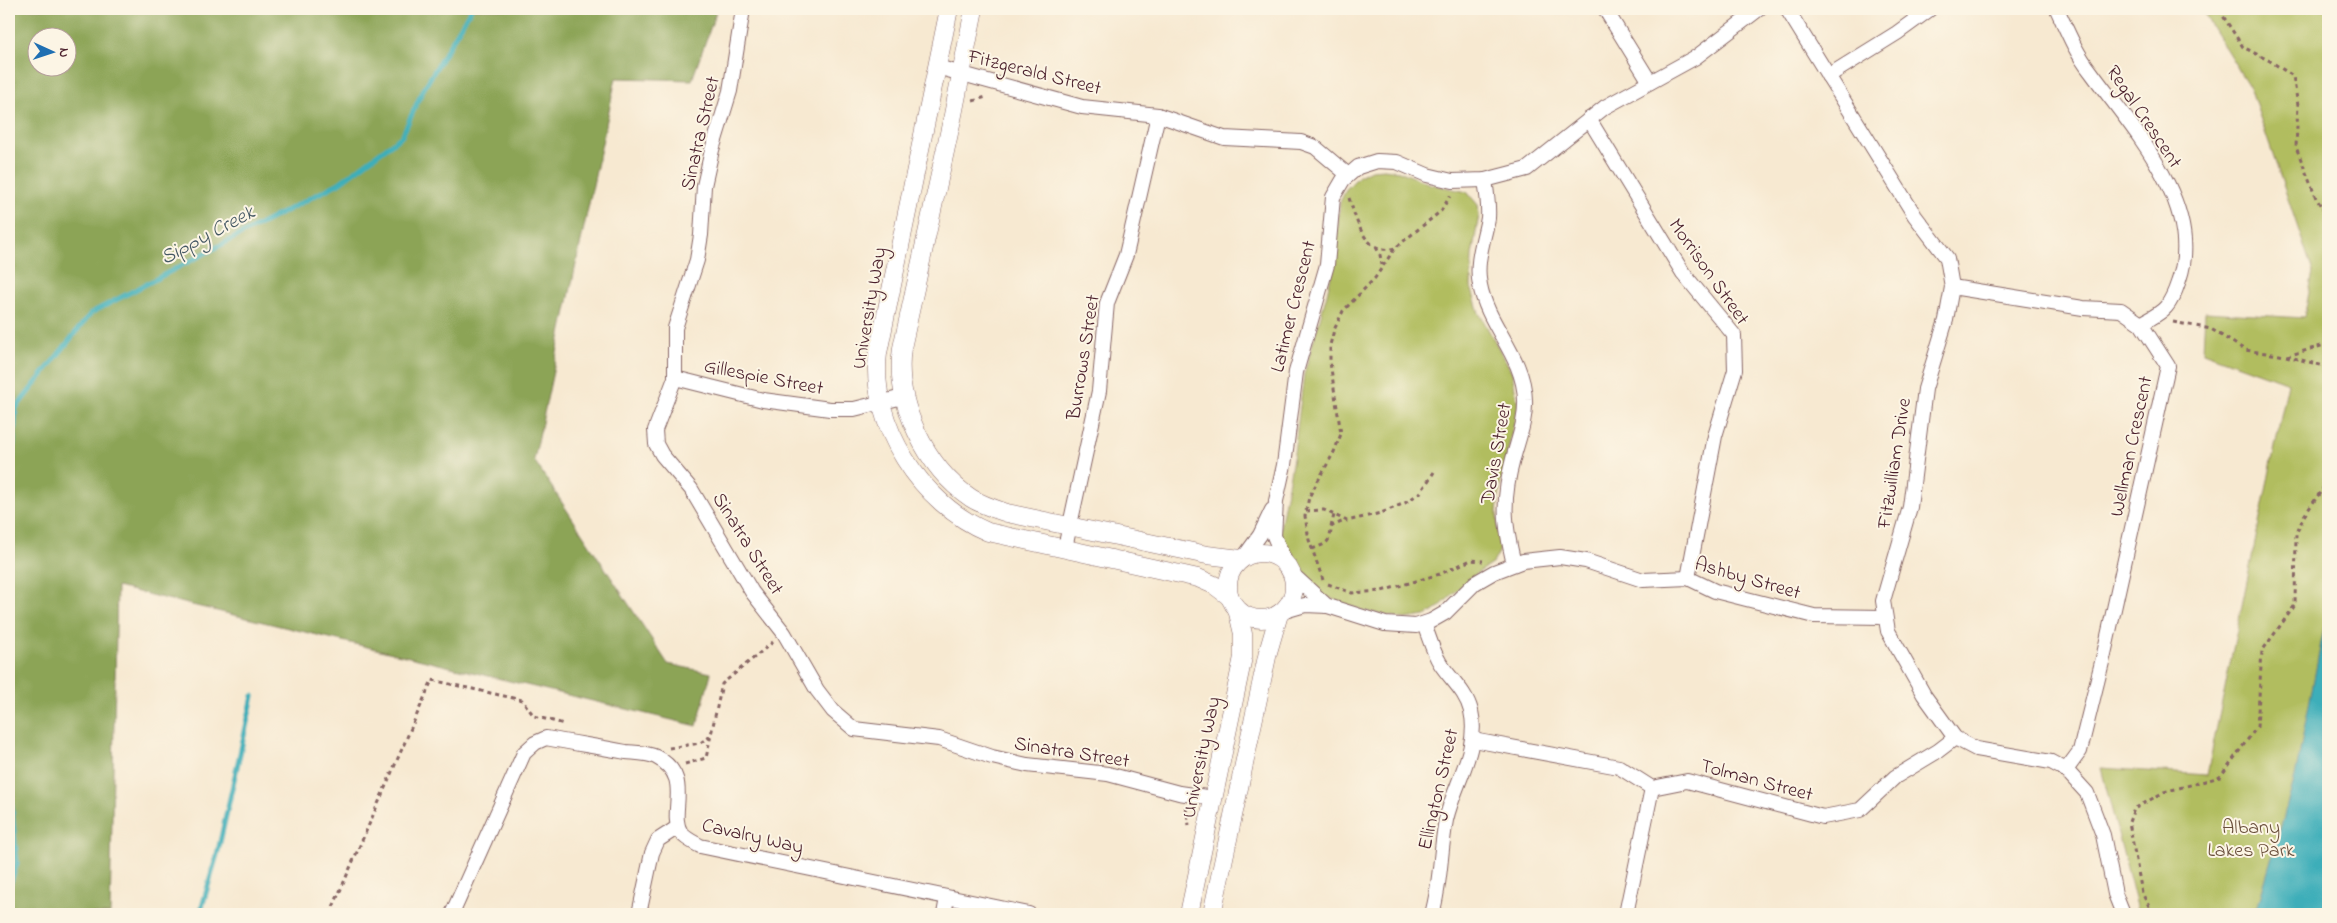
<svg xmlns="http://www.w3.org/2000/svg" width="2337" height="923" font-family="'Indie Flower',sans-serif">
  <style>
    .green { fill: #b1bd5f; stroke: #7e6e45 }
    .forest { fill: #8ca456; stroke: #6b6240; fill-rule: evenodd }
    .water { fill: #3eaeb9; stroke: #446672 }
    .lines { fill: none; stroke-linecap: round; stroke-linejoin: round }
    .stream { stroke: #3eaeb9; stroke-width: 5 }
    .minor-casing { stroke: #876665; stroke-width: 16 }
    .tertiary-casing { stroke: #876665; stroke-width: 19 }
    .path { stroke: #876665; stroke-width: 3; stroke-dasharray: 4 4; stroke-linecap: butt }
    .minor { stroke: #fff; stroke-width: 14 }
    .tertiary { stroke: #fff; stroke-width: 18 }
    .labels { text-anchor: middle; stroke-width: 4; stroke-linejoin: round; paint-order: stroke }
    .street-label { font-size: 20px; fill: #4a1f2b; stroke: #fcf5e5 }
    .park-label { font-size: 20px; fill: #694e3b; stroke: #fcf5e5 }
    .water-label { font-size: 21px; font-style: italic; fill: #455864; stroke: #fcf5e5 }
  </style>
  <rect width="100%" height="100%" fill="#fcf5e5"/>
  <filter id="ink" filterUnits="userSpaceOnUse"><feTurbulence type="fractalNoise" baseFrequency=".02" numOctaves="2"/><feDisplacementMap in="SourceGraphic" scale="10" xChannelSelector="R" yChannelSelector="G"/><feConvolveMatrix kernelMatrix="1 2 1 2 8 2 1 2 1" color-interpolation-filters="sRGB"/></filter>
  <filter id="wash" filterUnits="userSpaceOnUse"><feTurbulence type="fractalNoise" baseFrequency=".0096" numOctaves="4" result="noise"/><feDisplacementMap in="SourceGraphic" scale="20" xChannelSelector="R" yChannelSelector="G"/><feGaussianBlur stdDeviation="1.12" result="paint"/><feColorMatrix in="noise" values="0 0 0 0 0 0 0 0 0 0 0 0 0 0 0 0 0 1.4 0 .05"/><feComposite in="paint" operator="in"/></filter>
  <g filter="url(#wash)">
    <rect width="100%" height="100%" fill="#f7e9d1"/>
    <g class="green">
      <polygon points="2201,9 2328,9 2328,914 2139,914 2101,768 2207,775 2288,383 2203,352 2205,312 2304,318 2313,272 2250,88"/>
      <polygon points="1384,169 1399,171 1430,184 1467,192 1478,205 1479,215 1472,255 1471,287 1479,313 1512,372 1518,406 1500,485 1497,512 1498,535 1501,542 1499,552 1493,563 1470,578 1435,611 1425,616 1405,619 1364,611 1322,595 1306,578 1298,563 1285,549 1279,533 1294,453 1304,374 1327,294 1335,258 1340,202 1347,188 1359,176 1371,170"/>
    </g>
    <path class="forest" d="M9 9H717L692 80 616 78 534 460 668 664 711 673 697 726 117 587 110 914H9ZM38 38H68V68H38Z"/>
    <polygon class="water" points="2328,607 2328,914 2259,914 2257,909 2295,777"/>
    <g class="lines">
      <g class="stream">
        <polyline points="9,512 16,408 91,313 339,183 402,136 423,90 471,9"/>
        <polyline points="9,778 17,863 9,888"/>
        <polyline points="200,914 218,851 253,696"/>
      </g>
    </g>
  </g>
  <g filter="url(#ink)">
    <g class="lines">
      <g class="minor-casing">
        <g id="minor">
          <polyline points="743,9 730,91 712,150 704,186 701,235 697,260 675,328 675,378 655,430 656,444 662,455 691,489 752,592 784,633 817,690 833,711 854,729 939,739 992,757 1027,765 1108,774 1179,793 1213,798"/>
          <polyline points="1605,9 1650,82"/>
          <polyline points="1787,9 1915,216 1947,258 1952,287 1946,320 1925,389 1910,507 1883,601 1888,631 1924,695 1955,738 1976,749 2051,762 2066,770 2087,793 2103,835 2115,894 2123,914"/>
          <path d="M2057 9C2067 31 2076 53 2091 72 2131 127 2205 206 2179 280 2176 289 2173 299 2166 307 2160 314 2149 319 2141 324"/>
          <polyline points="937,67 1082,107 1158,115 1224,138 1301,142 1315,147 1347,174"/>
          <polyline points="1828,76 1897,33 1930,9"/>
          <polyline points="1589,119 1683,273 1734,335 1735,370 1715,436 1688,578"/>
          <path d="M1485 180C1487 193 1489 205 1488 218 1484 240 1475 262 1480 285 1488 327 1524 356 1525 400 1526 421 1518 440 1513 459 1502 500 1504 523 1514 564"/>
          <polyline points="1952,287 2083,308 2121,310 2141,324 2168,366 2104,654 2080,751 2066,770"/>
          <polyline points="675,378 763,400 830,409 854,409 903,397"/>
          <polyline points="1065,548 1099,391 1107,303 1126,255 1158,115"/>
          <polyline points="1244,557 1260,535 1272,510"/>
          <polyline points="1286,564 1274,536 1276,501 1284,465 1296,372 1327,265 1333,197 1343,180 1358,167 1377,161 1397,162 1427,175 1452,181 1485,180 1527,169 1605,107 1696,57 1759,9"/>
          <polyline points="1291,573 1327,606"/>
          <polyline points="1281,612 1305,605 1328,606 1385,624 1416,626 1431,621 1445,613 1475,583 1494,572 1523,561 1560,557 1586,561 1643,580 1688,578 1715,591 1814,616 1884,617"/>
          <path d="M1424 624C1429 637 1433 652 1440 663 1450 679 1466 691 1471 711 1480 749 1454 784 1446 820 1440 852 1441 883 1432 914"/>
          <polyline points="1473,740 1619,767 1652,788 1687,781 1823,817 1860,810 1895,777 1938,751 1955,738"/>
          <path d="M452 914 524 753 535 743 546 738C573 743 599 747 626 752 635 753 648 753 656 757 695 777 667 812 681 833 686 839 693 842 700 846L1029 914"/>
          <polyline points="639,914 652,853 658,840 678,827"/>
          <polyline points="944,914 947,898"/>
          <polyline points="1626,914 1652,788"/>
        </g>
      </g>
      <g class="tertiary-casing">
        <g id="tertiary">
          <path d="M949 9 878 353C869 424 922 505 988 532L1198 578 1214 585 1230 597"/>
          <path d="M974 9 953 115 902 348C894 402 926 468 971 498 982 505 995 509 1007 513L1207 555 1241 559"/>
          <circle cx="1261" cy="586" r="33"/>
          <polyline points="1189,914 1243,657 1243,634 1237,609"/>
          <polyline points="1212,914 1268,652 1279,614"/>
        </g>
      </g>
      <g class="path">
        <polyline points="2222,9 2223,16 2243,47 2270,61 2293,76 2298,105 2296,147 2316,198 2328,217"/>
        <polyline points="973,101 986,97"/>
        <path d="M1349 198C1356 218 1364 257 1395 248"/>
        <polyline points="1376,247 1380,255 1382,265"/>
        <polyline points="2173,322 2211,329 2245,350 2286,356 2328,367"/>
        <polyline points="2287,356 2328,344"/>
        <polyline points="1306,511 1324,510 1347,521 1381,513 1405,503 1421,492 1434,472"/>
        <polyline points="1331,527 1334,515"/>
        <path d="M1312 549C1329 543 1329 543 1332 526L1344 521"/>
        <polyline points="1323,580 1309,540 1305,516 1309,497 1334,452 1341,434 1330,362 1330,345 1334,330 1343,311 1375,278 1395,248 1441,211 1450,196"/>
        <polyline points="1328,584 1352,593 1382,591 1440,574 1471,560 1483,561"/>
        <polyline points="669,748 700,743 711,736"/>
        <polyline points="685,764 706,758 722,684 773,642"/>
        <polyline points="1193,779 1197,773"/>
        <polyline points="1186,807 1189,825"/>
        <polyline points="330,914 432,680 522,700 534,716 564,724"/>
        <polyline points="2153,914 2142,893 2129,822 2134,809 2164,792 2220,777 2257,727 2262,651 2295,605 2296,534 2304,516 2328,481"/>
      </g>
      <use href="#minor" class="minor"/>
      <use href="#tertiary" class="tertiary"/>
    </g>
  </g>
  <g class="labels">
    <g class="street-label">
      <text transform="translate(1035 71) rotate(14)" y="7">Fitzgerald Street</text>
      <text transform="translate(2145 116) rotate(56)" y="7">Regal Crescent</text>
      <text transform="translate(699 133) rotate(-77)" y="7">Sinatra Street</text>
      <text transform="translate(1710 271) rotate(55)" y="7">Morrison Street</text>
      <text transform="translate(1292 306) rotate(-76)" y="7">Latimer Crescent</text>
      <text transform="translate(868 308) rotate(-80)" y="7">University Way</text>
      <text transform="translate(1082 357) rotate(-81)" y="7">Burrows Street</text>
      <text transform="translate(764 376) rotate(11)" y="7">Gillespie Street</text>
      <text transform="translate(2130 446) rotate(-78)" y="7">Wellman Crescent</text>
      <text transform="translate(1495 453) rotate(-80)" y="7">Davis Street</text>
      <text transform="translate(1893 463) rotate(-81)" y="7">Fitzwilliam Drive</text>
      <text transform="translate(749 543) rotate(58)" y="7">Sinatra Street</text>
      <text transform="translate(1748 577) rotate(16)" y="7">Ashby Street</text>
      <text transform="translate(1072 751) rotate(9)" y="7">Sinatra Street</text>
      <text transform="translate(1200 757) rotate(-78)" y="7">University Way</text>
      <text transform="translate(1757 779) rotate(15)" y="7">Tolman Street</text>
      <text transform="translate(1437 789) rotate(-77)" y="7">Ellington Street</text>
      <text transform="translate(753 835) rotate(13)" y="7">Cavalry Way</text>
    </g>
    <g class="park-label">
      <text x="2251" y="833">Albany<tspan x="2251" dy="23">Lakes Park</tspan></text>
    </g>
    <g class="water-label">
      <text transform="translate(207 234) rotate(-28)" y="7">Sippy Creek</text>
    </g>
  </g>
  <rect width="2337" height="923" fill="none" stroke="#fcf5e5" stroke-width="30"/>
  <g transform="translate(52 52) rotate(93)"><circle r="24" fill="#fcf5e5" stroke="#b59f9b"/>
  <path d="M0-4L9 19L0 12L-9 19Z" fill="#1f6fb2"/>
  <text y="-8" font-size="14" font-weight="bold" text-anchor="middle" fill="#4a1f2b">N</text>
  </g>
</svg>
